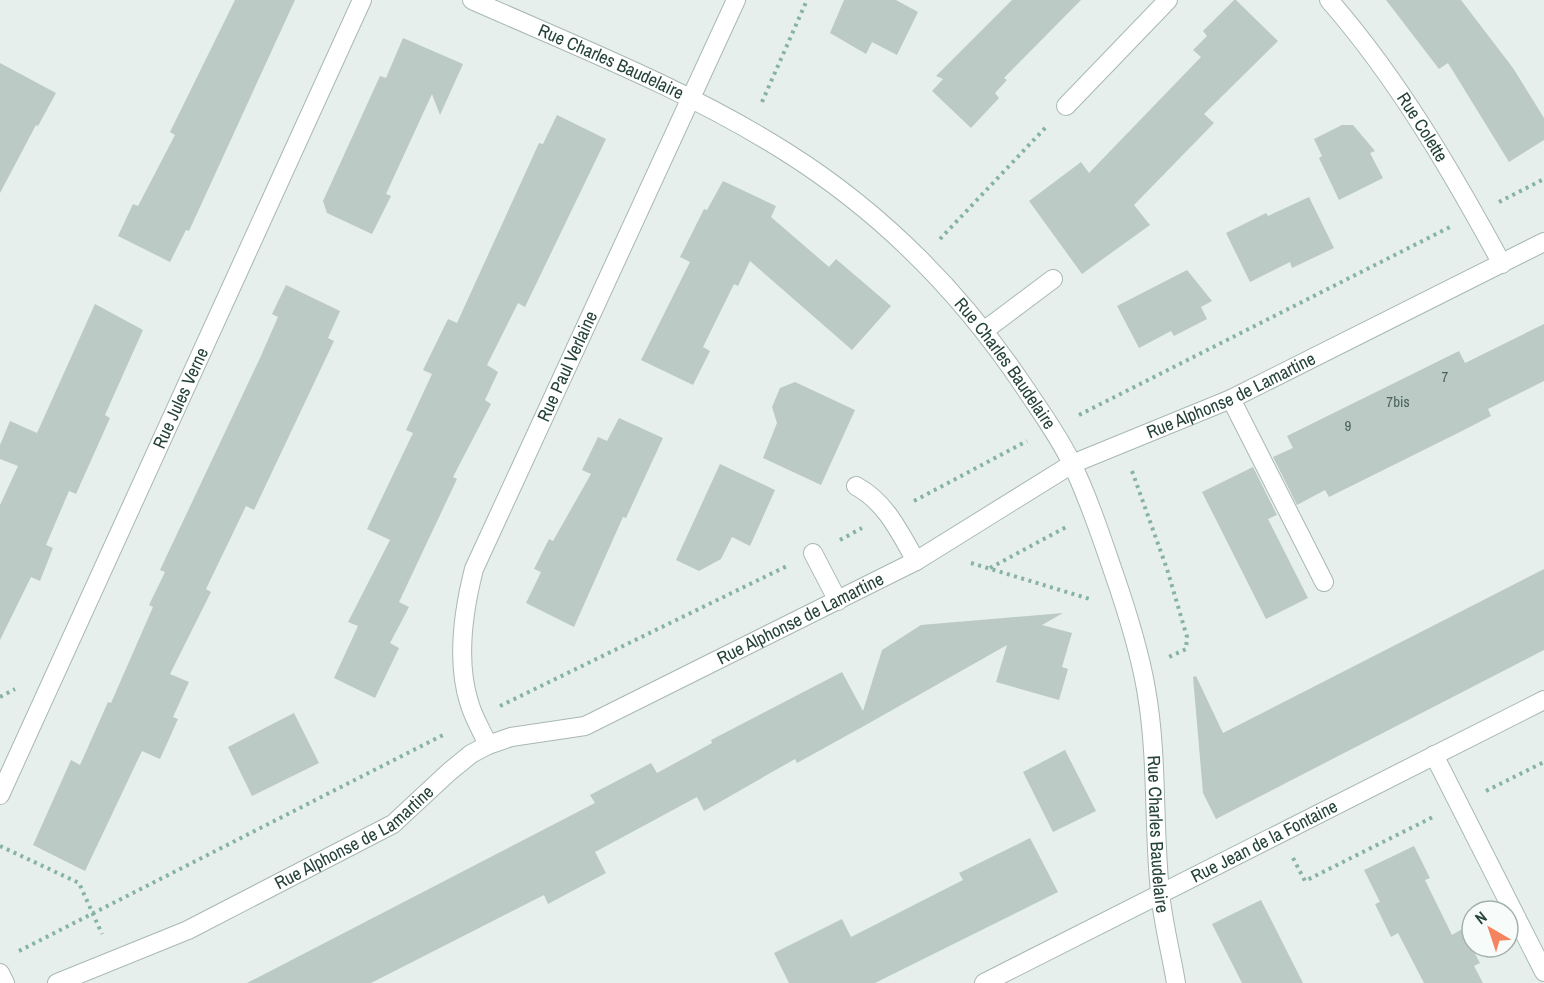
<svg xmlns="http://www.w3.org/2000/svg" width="1544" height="983" font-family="'Archivo Narrow',sans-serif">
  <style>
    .building { fill: #bbcac4 }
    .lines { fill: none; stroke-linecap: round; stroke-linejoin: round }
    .service-casing { stroke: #a8b8b2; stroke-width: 20 }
    .minor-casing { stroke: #a8b8b2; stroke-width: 20 }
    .path { stroke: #86b3a5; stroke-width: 4; stroke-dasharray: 3 4.5; stroke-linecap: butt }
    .service { stroke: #fff; stroke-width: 18 }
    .minor { stroke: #fff; stroke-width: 18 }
    .labels { text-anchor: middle; stroke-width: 6; stroke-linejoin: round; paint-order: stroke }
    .number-label { font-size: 15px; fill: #4a645c }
    .street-label { font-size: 18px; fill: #24423a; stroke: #f7fbf9 }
  </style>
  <rect width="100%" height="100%" fill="#e6efeb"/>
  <g class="building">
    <polygon points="235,0 295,0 189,231 186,230 170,262 118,236 133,204 138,206 175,135 170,132"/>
    <polygon points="844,0 896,0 918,12 897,55 872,42 866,54 830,33"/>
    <polygon points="1012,0 1081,0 1004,78 1007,80 995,93 999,98 971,128 932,91 943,79 936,76"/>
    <polygon points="1234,0 1236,0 1278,41 1204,114 1214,123 1134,205 1150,225 1082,274 1029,201 1081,162 1089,173 1201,57 1193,50 1207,36 1203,31"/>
    <polygon points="1386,0 1461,0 1513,68 1544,118 1544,140 1509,162 1448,63 1439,69"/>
    <polygon points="403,38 463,64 440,115 432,94 386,194 391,196 372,234 327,213 323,201 380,76 386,78"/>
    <polygon points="0,63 56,93 38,126 36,125 0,193"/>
    <polygon points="557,115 606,139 525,307 518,303 487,365 498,372 485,400 491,404 453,477 457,479 399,602 409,607 390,643 399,648 375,698 334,678 358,626 348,622 390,540 367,529 413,433 406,430 432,374 423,370 448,319 457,323 539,143 543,144"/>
    <polygon points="1342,125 1353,125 1375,151 1370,153 1383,178 1339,200 1319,158 1322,156 1314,139"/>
    <polygon points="723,181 776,206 771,217 829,267 836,259 891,306 852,350 750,261 738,286 734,284 703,347 710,351 693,385 641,360 690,262 680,257 704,209 707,210"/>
    <polygon points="1309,197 1334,248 1292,268 1290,262 1250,282 1226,233 1266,213 1268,216"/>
    <polygon points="1187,270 1212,301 1201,307 1207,319 1174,336 1171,331 1139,348 1117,306"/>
    <polygon points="286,285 340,311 328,338 334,341 254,510 246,506 206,589 211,592 170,674 189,682 173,717 178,719 160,759 142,751 85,871 33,845 71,760 80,765 108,702 111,703 153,607 149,605 165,572 160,570 260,358 278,317 272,314"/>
    <polygon points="95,304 143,330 105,415 110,418 76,494 69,491 46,545 53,548 40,581 31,577 0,640 0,505 18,466 0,459 0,445 10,421 37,433"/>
    <polygon points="1544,324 1544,381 1488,409 1491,416 1462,431 1329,497 1325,490 1297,505 1273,457 1293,448 1287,436 1459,351 1465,363"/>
    <polygon points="795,382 855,410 821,485 763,458 777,423 772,407 780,388"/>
    <polygon points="619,418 663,438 626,518 623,517 574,627 526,603 541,572 534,569 549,539 553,541 591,474 582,470 598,437 607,441"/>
    <polygon points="720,464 775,490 750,546 732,537 721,559 699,571 676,560"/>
    <polygon points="1253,467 1277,515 1268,519 1308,598 1266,619 1202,492"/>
    <polygon points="1544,569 1544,650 1216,819 1203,793 1193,677 1196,676 1223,733"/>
    <polygon points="1063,613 1042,625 1072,633 1062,667 1068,669 1059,700 996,682 1007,645 864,726 797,763 795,759 704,811 697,797 595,852 606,873 548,904 544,895 371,983 247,983 595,803 590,795 651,763 657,773 712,743 711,740 842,672 863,711 882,650 921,625"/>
    <polygon points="294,713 319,763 252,796 228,747"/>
    <polygon points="1065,750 1096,811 1053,832 1023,772"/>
    <polygon points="1030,838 1058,892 875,983 789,983 774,953 842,919 851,937 963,880 959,873"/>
    <polygon points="1414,846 1430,878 1425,880 1452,935 1462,929 1480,963 1474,966 1483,983 1424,983 1398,933 1391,937 1375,904 1380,902 1364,870"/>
    <polygon points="1261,900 1303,983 1242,983 1212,924"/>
  </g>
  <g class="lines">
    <g class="service-casing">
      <g id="service">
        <polyline points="985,330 1053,279"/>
        <polyline points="1231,399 1324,582"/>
        <path d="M856 486C886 502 900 533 916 561"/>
        <polyline points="813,553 838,601"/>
      </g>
    </g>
    <g class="minor-casing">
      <g id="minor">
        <path id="s1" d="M472 0C578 47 688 90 786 152 883 213 964 296 1027 391 1043 415 1060 438 1072 464 1088 497 1100 533 1112 568 1126 608 1139 648 1146 689 1158 756 1153 824 1160 892 1163 923 1171 953 1176 983"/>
        <path id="s2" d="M1329 0C1398 79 1452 172 1502 264"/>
        <polyline points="1066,106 1168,0"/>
        <path id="s3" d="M488 745C482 731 473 717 469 702 456 660 463 612 474 569L736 0"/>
        <polyline points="1434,755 1544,972"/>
        <path id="s4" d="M0 795 362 0"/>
        <polyline points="0,973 5,983"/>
        <path id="s5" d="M57 983 188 930 393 824 449 772 471 754 488 745 511 737 585 726 916 561 1072 464 1231 399 1544 242"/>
        <path id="s6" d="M984 983 1544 700"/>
      </g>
    </g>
    <g class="path">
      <polyline points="762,102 807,0"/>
      <polyline points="1499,202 1544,179"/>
      <polyline points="940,239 1046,127"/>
      <polyline points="1079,415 1450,227"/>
      <polyline points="1132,471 1167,569 1187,637 1186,649 1169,657"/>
      <polyline points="914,501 1027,441"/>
      <polyline points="840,540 862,528"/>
      <polyline points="971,563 1093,600"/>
      <polyline points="990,568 1068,526"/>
      <polyline points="0,697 15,689"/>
      <polyline points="500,706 787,566"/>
      <polyline points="1486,791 1544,762"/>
      <polyline points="0,846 79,883 102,934"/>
      <polyline points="1293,858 1305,881 1433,817"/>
      <polyline points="19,951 445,734"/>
    </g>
    <use href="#service" class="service"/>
    <use href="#minor" class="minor"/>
  </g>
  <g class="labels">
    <g class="number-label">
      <text x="1445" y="382">7</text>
      <text x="1398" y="407">7bis</text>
      <text x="1348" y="431">9</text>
    </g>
    <g class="street-label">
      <text dy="6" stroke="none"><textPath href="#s1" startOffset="152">Rue Charles Baudelaire</textPath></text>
      <text dy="6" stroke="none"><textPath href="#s2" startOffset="158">Rue Colette</textPath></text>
      <text dy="6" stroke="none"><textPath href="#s1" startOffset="656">Rue Charles Baudelaire</textPath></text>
      <text dy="6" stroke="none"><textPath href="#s3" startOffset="405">Rue Paul Verlaine</textPath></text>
      <text dy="6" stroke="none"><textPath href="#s5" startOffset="1322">Rue Alphonse de Lamartine</textPath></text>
      <text dy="6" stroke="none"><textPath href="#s4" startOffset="436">Rue Jules Verne</textPath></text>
      <text dy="6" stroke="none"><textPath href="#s5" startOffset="836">Rue Alphonse de Lamartine</textPath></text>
      <text dy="6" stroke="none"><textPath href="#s1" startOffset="1160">Rue Charles Baudelaire</textPath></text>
      <text dy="6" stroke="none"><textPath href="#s5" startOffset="332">Rue Alphonse de Lamartine</textPath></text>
      <text dy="6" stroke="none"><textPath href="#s6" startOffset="314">Rue Jean de la Fontaine</textPath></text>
    </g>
  </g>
  <g transform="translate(1490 929) rotate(321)"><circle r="28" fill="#f7fbf9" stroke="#a3b1ad" stroke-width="1.5"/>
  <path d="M0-4.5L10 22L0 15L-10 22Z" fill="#f4845f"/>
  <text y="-9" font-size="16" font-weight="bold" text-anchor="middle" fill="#24423a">N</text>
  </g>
</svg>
